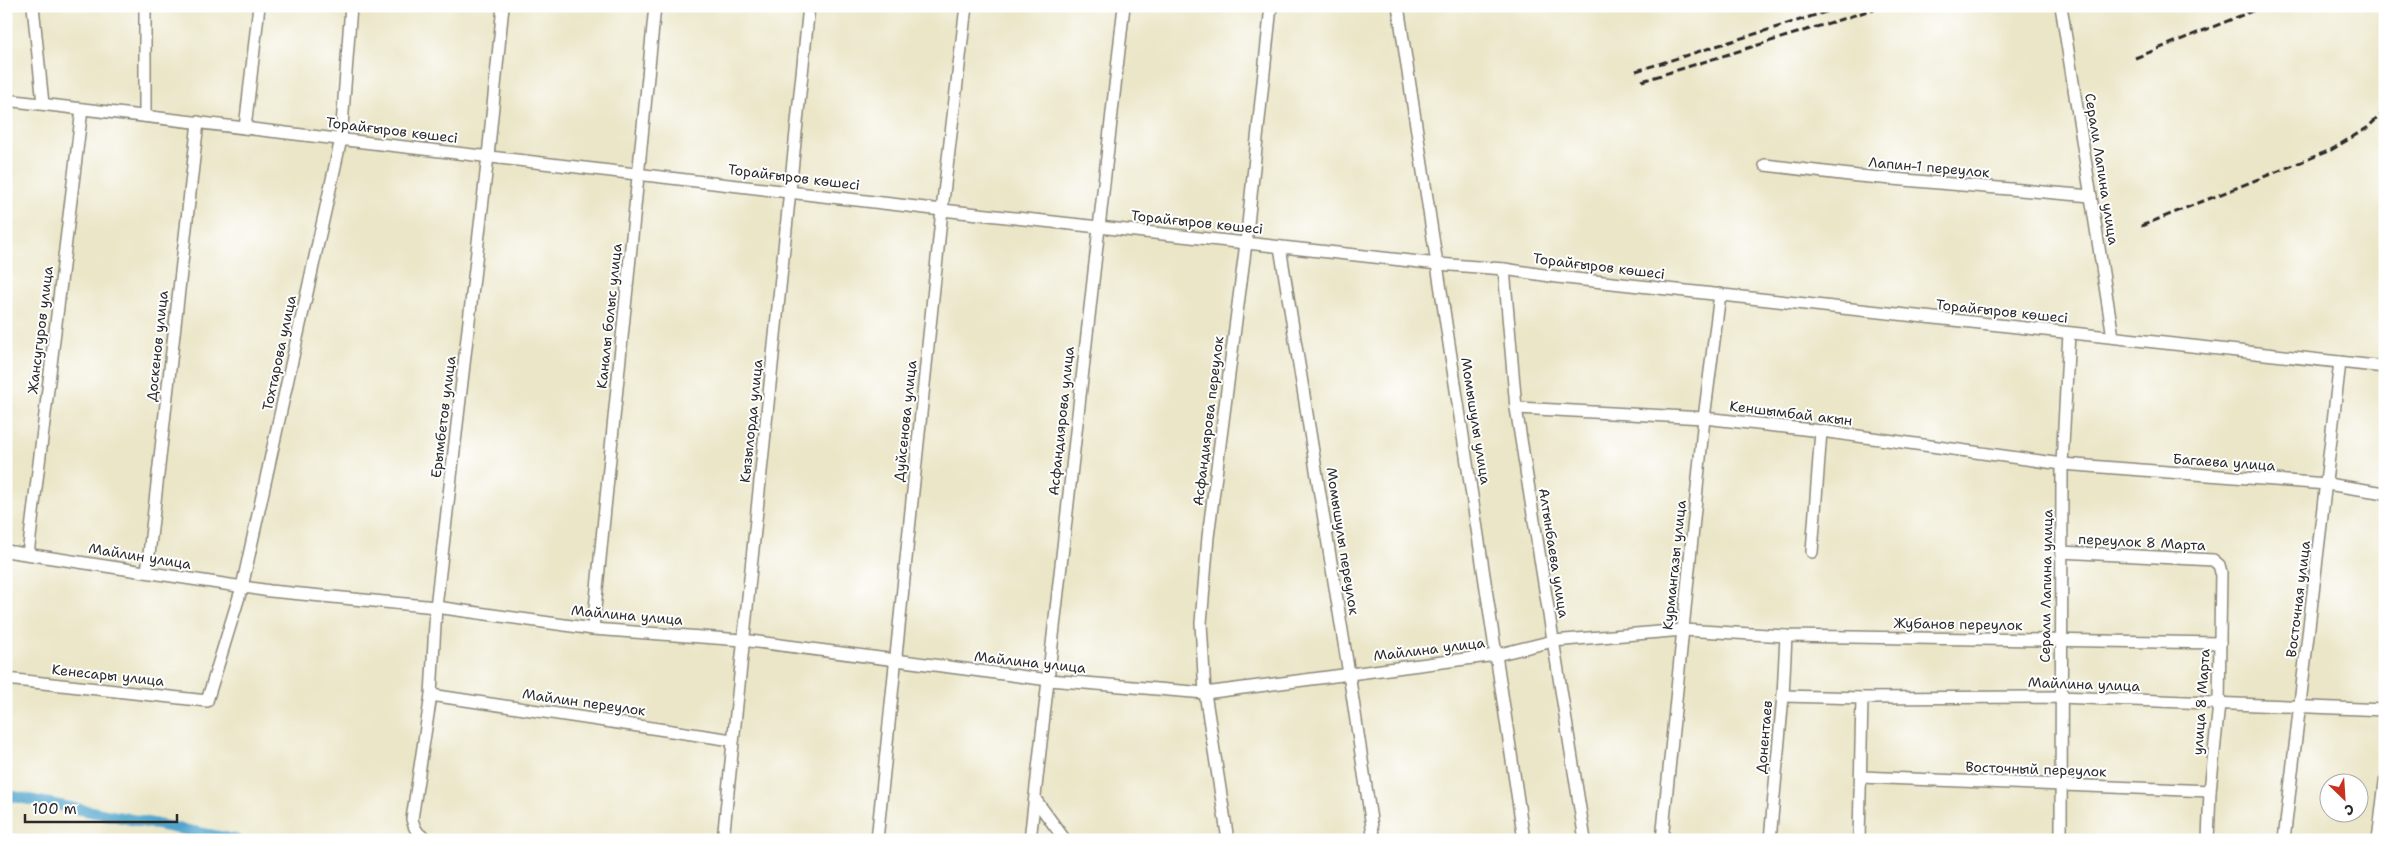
<svg xmlns="http://www.w3.org/2000/svg" width="2391" height="846" font-family="'Shantell Sans',sans-serif">
  <style>
    .lines { fill: none; stroke-linecap: round; stroke-linejoin: round }
    .canal { stroke: #4fa4cb; stroke-width: 11 }
    .minor-casing { stroke: #8b887a; stroke-width: 14 }
    .minor { stroke: #fff; stroke-width: 11 }
    .rail { stroke: #2b2b2b; stroke-width: 3; stroke-dasharray: 8 4; stroke-linecap: butt }
    .labels { text-anchor: middle; stroke-width: 4; stroke-linejoin: round; paint-order: stroke }
    .street-label { font-size: 14px; fill: #2b2b2b; stroke: #fff }
  </style>
  <rect width="100%" height="100%" fill="#fff"/>
  <filter id="ink" filterUnits="userSpaceOnUse"><feTurbulence type="fractalNoise" baseFrequency=".02" numOctaves="2"/><feDisplacementMap in="SourceGraphic" scale="10" xChannelSelector="R" yChannelSelector="G"/><feConvolveMatrix kernelMatrix="1 2 1 2 8 2 1 2 1" color-interpolation-filters="sRGB"/></filter>
  <filter id="wash" filterUnits="userSpaceOnUse"><feTurbulence type="fractalNoise" baseFrequency=".0096" numOctaves="4" result="noise"/><feDisplacementMap in="SourceGraphic" scale="20" xChannelSelector="R" yChannelSelector="G"/><feGaussianBlur stdDeviation="1.12" result="paint"/><feColorMatrix in="noise" values="0 0 0 0 0 0 0 0 0 0 0 0 0 0 0 0 0 1.4 0 .05"/><feComposite in="paint" operator="in"/></filter>
  <g filter="url(#wash)">
    <rect width="100%" height="100%" fill="#ebe6c8"/>
    <g class="lines">
      <polyline class="canal" points="6,795 237,840"/>
    </g>
  </g>
  <g filter="url(#ink)">
    <g class="lines">
      <g class="minor-casing">
        <g id="minor">
          <polyline points="33,6 43,104"/>
          <polyline points="145,6 145,116"/>
          <polyline points="1398,6 1524,840"/>
          <polyline points="2061,6 2113,337"/>
          <polyline points="6,100 942,210 1438,264 1504,269 1557,277 2385,367"/>
          <polyline points="245,128 259,6"/>
          <polyline points="1765,165 1858,176 2091,196"/>
          <polyline points="1280,247 1349,674 1374,840"/>
          <polyline points="1504,269 1516,408 1585,840"/>
          <polyline points="1516,408 1704,418 1821,431 2062,464 2327,484 2385,493"/>
          <polyline points="6,551 270,591 436,607 593,629 742,640 1049,680 1205,693 1496,655 1553,641 1683,630 1786,636 2220,643"/>
          <polyline points="1812,552 1821,431"/>
          <polyline points="2061,552 2213,560 2219,565 2221,572 2219,704 2210,791 2208,840"/>
          <polyline points="28,554 82,109"/>
          <polyline points="147,572 198,122"/>
          <polyline points="593,629 655,6"/>
          <polyline points="6,679 207,701 242,587 341,139 351,6"/>
          <polyline points="431,695 732,740"/>
          <polyline points="1783,696 1862,698 2059,697 2385,710"/>
          <polyline points="1861,777 2210,791"/>
          <polyline points="1035,799 1065,840"/>
          <path d="M431 840C419 837 415 831 412 819L431 695 436 607 488 156 503 6"/>
          <polyline points="723,840 809,6"/>
          <polyline points="877,840 942,210 966,6"/>
          <polyline points="1030,840 1124,6"/>
          <polyline points="1228,840 1205,693 1201,623 1208,537 1246,243 1271,6"/>
          <polyline points="1662,840 1704,418 1720,294"/>
          <polyline points="1770,840 1783,696 1786,636"/>
          <polyline points="1859,840 1862,698"/>
          <polyline points="2061,840 2062,464 2069,333"/>
          <polyline points="2284,840 2340,362"/>
          <polyline points="2378,840 2385,782"/>
        </g>
      </g>
      <use href="#minor" class="minor"/>
      <g class="rail">
        <polyline points="2135,58 2265,6"/>
        <polyline points="1636,71 1845,6"/>
        <polyline points="1642,81 1884,6"/>
        <polyline points="2141,226 2331,150 2367,128 2385,111"/>
      </g>
    </g>
  </g>
  <g class="labels">
    <g class="street-label">
      <text transform="translate(392 130) rotate(7)" y="5">Торайғыров көшесі</text>
      <text transform="translate(1929 167) rotate(5)" y="5">Лапин-1 переулок</text>
      <text transform="translate(2102 169) rotate(81)" y="5">Серали Лапина улица</text>
      <text transform="translate(794 177) rotate(7)" y="5">Торайғыров көшесі</text>
      <text transform="translate(1197 222) rotate(6)" y="5">Торайғыров көшесі</text>
      <text transform="translate(1599 266) rotate(7)" y="5">Торайғыров көшесі</text>
      <text transform="translate(2002 311) rotate(6)" y="5">Торайғыров көшесі</text>
      <text transform="translate(609 316) rotate(-84)" y="5">Каналы болыс улица</text>
      <text transform="translate(40 330) rotate(-83)" y="5">Жансугуров улица</text>
      <text transform="translate(157 346) rotate(-84)" y="5">Доскенов улица</text>
      <text transform="translate(279 353) rotate(-78)" y="5">Тохтарова улица</text>
      <text transform="translate(1791 413) rotate(7)" y="5">Кеншымбай акын</text>
      <text transform="translate(443 417) rotate(-83)" y="5">Ерымбетов улица</text>
      <text transform="translate(751 421) rotate(-84)" y="5">Кызылорда улица</text>
      <text transform="translate(905 421) rotate(-84)" y="5">Дуйсенова улица</text>
      <text transform="translate(1061 421) rotate(-84)" y="5">Асфандиярова улица</text>
      <text transform="translate(1208 421) rotate(-83)" y="5">Асфандиярова переулок</text>
      <text transform="translate(1476 421) rotate(81)" y="5">Момышулы улица</text>
      <text transform="translate(2224 462) rotate(4)" y="5">Багаева улица</text>
      <text transform="translate(1343 541) rotate(81)" y="5">Момышулы переулок</text>
      <text transform="translate(2142 542) rotate(3)" y="5">переулок 8 Марта</text>
      <text transform="translate(1554 553) rotate(81)" y="5">Алтынбаева улица</text>
      <text transform="translate(140 556) rotate(9)" y="5">Майлин улица</text>
      <text transform="translate(1674 565) rotate(-84)" y="5">Курмангазы улица</text>
      <text transform="translate(2046 586) rotate(-89)" y="5">Серали Лапина улица</text>
      <text transform="translate(2298 599) rotate(-83)" y="5">Восточная улица</text>
      <text transform="translate(627 615) rotate(5)" y="5">Майлина улица</text>
      <text transform="translate(1958 624) rotate(1)" y="5">Жубанов переулок</text>
      <text transform="translate(1429 649) rotate(-7)" y="5">Майлина улица</text>
      <text transform="translate(1030 662) rotate(6)" y="5">Майлина улица</text>
      <text transform="translate(108 675) rotate(6)" y="5">Кенесары улица</text>
      <text transform="translate(2084 684) rotate(2)" y="5">Майлина улица</text>
      <text transform="translate(584 702) rotate(8)" y="5">Майлин переулок</text>
      <text transform="translate(2201 702) rotate(-86)" y="5">улица 8 Марта</text>
      <text transform="translate(1764 737) rotate(-85)" y="5">Донентаев</text>
      <text transform="translate(2036 769) rotate(2)" y="5">Восточный переулок</text>
    </g>
  </g>
  <rect width="2391" height="846" fill="none" stroke="#fff" stroke-width="25"/>
  <g transform="translate(2344 798) rotate(155)"><circle r="24" fill="#ffffff" stroke="#aaaaaa"/>
  <path d="M0-4L9 19L0 12L-9 19Z" fill="#c8321e"/>
  <text y="-8" font-size="14" font-weight="bold" text-anchor="middle" fill="#2b2b2b">С</text>
  </g>
  <path d="M25 814v8h152v-8" fill="none" stroke="#2b2b2b" stroke-width="2.5"/>
  <text x="32" y="814" font-size="15" fill="#2b2b2b" stroke="#ffffff" stroke-width="4" paint-order="stroke">100 m</text>
</svg>
